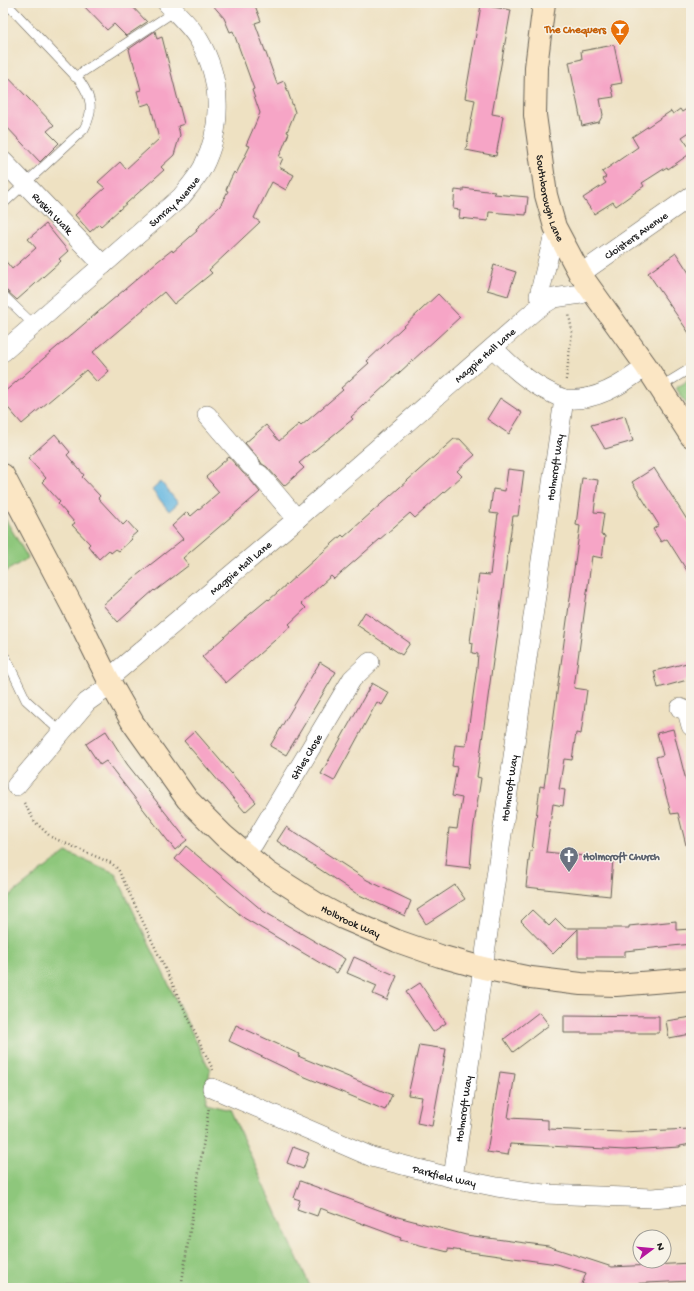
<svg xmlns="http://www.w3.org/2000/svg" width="694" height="1291" font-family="'Gochi Hand',sans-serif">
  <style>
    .green { fill: #8ec77b; stroke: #55724c }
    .water { fill: #65b7e1; stroke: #406a7e }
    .building { fill: #f6a5c6 }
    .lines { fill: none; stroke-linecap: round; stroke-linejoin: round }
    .lane-casing { stroke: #666156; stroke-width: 10 }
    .street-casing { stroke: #666156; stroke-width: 20 }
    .secondary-casing { stroke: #666156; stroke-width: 24 }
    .path { stroke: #666156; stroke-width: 2.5; stroke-dasharray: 1 3; stroke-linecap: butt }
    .lane { stroke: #fff; stroke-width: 9 }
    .street { stroke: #fff; stroke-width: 19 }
    .secondary { stroke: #fbe6c4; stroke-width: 22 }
    .labels { text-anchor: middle; stroke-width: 3; stroke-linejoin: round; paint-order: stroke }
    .food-label { font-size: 11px; font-weight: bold; fill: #c56008; stroke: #f7f3e8; text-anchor: end }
    .street-label { font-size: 11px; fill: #1c1c1c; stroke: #f7f3e8 }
    .worship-label { font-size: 11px; font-weight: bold; fill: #5b616d; stroke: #f7f3e8; text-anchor: start }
  </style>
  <rect width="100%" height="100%" fill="#f7f3e8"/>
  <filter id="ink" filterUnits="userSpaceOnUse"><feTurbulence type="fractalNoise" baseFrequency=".025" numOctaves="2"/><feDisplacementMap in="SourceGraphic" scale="8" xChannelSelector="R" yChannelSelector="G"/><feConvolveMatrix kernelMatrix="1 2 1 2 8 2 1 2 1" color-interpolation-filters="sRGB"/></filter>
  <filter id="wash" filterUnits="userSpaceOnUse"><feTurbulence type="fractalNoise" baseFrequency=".012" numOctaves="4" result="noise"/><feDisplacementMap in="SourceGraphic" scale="16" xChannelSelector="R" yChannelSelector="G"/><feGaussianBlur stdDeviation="0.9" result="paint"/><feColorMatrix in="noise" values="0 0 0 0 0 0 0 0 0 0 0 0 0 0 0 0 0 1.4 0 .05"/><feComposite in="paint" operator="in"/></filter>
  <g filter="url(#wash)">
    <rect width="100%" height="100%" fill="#eee1c2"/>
    <g class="green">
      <polygon points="689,380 691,380 691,410 676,388"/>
      <polygon points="3,515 28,558 3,573"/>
      <polygon points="66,852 115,873 210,1070 205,1104 230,1110 311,1288 3,1288 3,901"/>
    </g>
    <polygon class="water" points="161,482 178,503 169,511 152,490"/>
    <g id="blocks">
      <g class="building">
        <polygon points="81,3 129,3 147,22 126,36 114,24 107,30"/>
        <polygon points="211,3 254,3 261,21 255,23 271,67 277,84 284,81 295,112 287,132 289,133 279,157 283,158 279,167 294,175 286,190 272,182 254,218 260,222 209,270 212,273 174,304 164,292 93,352 109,371 97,382 86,370 22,424 3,402 3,393 158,261 172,250 173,252 197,231 196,229 220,206 228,191 226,190 230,180 234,172 236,174 250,146 246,145 260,113 252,90 254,89 233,31 230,32 224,18"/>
        <polygon points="481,5 511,10 492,114 503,116 496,156 466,150 475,100 465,98"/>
        <polygon points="155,31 157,39 162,37 184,124 178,126 180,135 174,155 161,167 164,170 101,226 99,224 90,232 75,215 105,188 98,182 120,162 126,169 159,139 150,103 141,106 137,91 141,90 133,61 132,61 129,49"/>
        <polygon points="614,45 622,83 611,85 614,97 600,99 603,115 599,122 582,126 569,62 582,59 581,51"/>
        <polygon points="3,72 54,125 47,131 59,143 40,162 3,123"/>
        <polygon points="691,106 691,131 682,137 691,150 691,153 668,169 667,167 642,183 644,186 616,206 613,202 594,214 583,198 606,183 603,179 606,177 602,172 638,147 632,137 671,111 673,114 680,109 682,112"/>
        <polygon points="463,188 495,192 494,194 528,197 526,215 489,212 488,221 459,218 460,210 453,209 455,190 463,191"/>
        <polygon points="46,224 68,251 59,259 61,261 17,300 7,291 3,289 3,258 12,269 36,248 28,239"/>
        <polygon points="676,253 691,276 691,336 648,273"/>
        <polygon points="494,265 516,272 508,296 487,290"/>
        <polygon points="438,294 460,317 351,417 353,419 299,463 304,468 284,486 267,467 262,464 259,459 245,443 266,425 279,441 299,424 301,426 343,390 341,388 369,363 367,361"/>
        <polygon points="500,398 522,413 509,434 487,419"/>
        <polygon points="625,416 633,441 605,449 591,425"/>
        <polygon points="55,434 70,452 67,455 84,475 82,477 100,496 98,498 123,525 127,521 137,532 130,538 132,539 119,551 116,549 111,553 109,550 99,559 88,546 90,544 72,525 75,523 58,504 60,502 42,482 46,478 28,458"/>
        <polygon points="454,439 460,439 475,455 457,471 462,476 415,518 410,513 334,579 331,576 301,603 306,608 289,624 291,626 226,683 202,657 244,619 268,599 269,600 342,535 344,537"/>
        <polygon points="229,457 243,473 248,477 260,492 183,558 189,565 155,591 154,590 118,622 103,605 136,576 183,539 172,526 187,512 191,516 219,492 206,477"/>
        <polygon points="654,468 691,526 691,577 667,539 661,542 653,529 659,525 632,482"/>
        <polygon points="508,469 524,471 518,516 513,516 477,777 481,778 473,831 470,868 445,865 449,828 457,829 462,798 452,796 457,767 452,766 455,745 466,746 477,667 478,654 472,653 473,643 470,642 479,574 490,575 498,514 490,513 493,489 505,491"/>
        <polygon points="582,478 598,480 594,512 604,513 601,535 605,536 602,558 592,556 574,688 587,690 581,734 576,733 572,760 564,759 559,789 565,790 563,806 553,804 546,852 613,859 610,896 526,887 530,851 532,851 540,786 544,787 580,526 576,525"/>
        <polygon points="365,612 410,643 402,655 357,625"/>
        <polygon points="320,662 336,672 286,755 270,746"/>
        <polygon points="691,662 691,679 658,688 654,671"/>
        <polygon points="372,683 389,693 382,705 377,702 334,781 321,774"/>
        <polygon points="673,729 691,800 691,845 686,845 678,813 671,814 656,757 663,755 657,733"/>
        <polygon points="106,731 127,764 187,840 175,850 106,761 100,765 86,744"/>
        <polygon points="195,731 256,802 245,812 184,741"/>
        <polygon points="286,827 367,880 411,901 405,916 357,894 277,841"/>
        <polygon points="186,846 263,911 345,959 337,973 244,918 175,859"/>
        <polygon points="455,885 465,899 426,924 417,910"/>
        <polygon points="532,910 549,926 556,919 565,928 629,928 629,926 676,921 676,930 691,929 691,944 625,951 625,957 578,957 578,929 553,954 521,921"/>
        <polygon points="354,957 397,976 387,1000 373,994 377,986 347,973"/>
        <polygon points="420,983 446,1023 433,1032 406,992"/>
        <polygon points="539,1012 549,1025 513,1052 504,1039"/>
        <polygon points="564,1015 659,1016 659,1033 564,1033"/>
        <polygon points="691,1017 691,1034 669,1038 666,1021"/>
        <polygon points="236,1025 299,1054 298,1056 392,1095 385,1110 298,1074 229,1041"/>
        <polygon points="419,1045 446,1049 432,1126 417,1123 422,1097 408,1095"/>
        <polygon points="500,1072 515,1074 508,1118 548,1120 548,1129 621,1132 691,1129 691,1144 680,1146 680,1147 625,1150 510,1144 508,1155 487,1152"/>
        <polygon points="293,1147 309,1153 303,1169 287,1163"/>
        <polygon points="300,1181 398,1217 466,1235 548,1246 612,1267 691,1263 691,1281 602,1285 601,1288 594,1288 582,1284 586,1273 557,1264 448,1249 448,1252 400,1240 401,1238 320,1208 317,1216 297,1209 300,1200 294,1198"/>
      </g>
    </g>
  </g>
  <g filter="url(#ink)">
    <use href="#blocks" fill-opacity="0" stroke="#666156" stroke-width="1"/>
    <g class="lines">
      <g class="lane-casing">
        <g id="lane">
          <polyline points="75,77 175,11"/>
          <path d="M3 204 84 129C94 111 92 98 80 81L6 3"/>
          <polyline points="3,295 34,325"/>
          <polyline points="660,387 691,368"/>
          <polyline points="6,658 26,700 62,733"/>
        </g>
      </g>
      <g class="street-casing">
        <g id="street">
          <path id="s1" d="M3 161 103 265"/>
          <path id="s2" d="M580 274 691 196"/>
          <polyline points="544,304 539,296 552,242 560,237"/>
          <path d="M493 348C511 366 528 382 551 393 555 395 561 398 565 399 594 402 624 384 646 366"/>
          <path id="s3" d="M3 352 181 197C189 187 197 178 203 167 223 127 222 79 199 40 191 26 178 15 167 3"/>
          <polyline points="207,415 251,466"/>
          <polyline points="259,474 297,519"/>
          <path id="s4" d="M108 679 297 519 533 312 544 304 554 298 581 294 590 288"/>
          <polyline points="680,708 687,711 691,726"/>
          <polyline points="16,786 87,702 104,690 113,689"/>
          <path id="s5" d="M244 853 254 843 352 679 370 662"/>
          <path id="s6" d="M212 1088 372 1157 453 1178 497 1187 544 1194 652 1198 691 1195"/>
          <path id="s7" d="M453 1178 564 399"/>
        </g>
      </g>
      <g class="secondary-casing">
        <g id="secondary">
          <path id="s8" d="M544 3 536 67 535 115 546 195 555 227 580 274 646 366 691 436"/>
          <path id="s9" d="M3 475 72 606 108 679 133 723 187 799 224 836 267 872 317 904 343 918 397 941 440 956 483 968 531 978 581 984 616 985 691 979"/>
        </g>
      </g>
      <g class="path">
        <polyline points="566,380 572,332 569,314"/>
        <polyline points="24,803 35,822 51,837 111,863 118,869 213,1070"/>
        <polyline points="181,1288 209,1107"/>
      </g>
      <use href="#lane" class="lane"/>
      <use href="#street" class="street"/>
      <use href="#secondary" class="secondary"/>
    </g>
  </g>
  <defs>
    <g id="bar-pin" transform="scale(1)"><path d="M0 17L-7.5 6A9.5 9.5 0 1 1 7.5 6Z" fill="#e8710a" stroke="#f7f3e8"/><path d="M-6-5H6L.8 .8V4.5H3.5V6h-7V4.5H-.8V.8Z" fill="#fff"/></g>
    <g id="church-pin" transform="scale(1)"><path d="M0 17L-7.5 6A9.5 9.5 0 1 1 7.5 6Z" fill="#6b7280" stroke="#f7f3e8"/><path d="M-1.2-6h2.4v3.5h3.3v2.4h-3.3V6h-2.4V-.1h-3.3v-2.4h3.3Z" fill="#fff"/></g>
  </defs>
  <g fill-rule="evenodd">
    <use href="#bar-pin" x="620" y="29"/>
    <use href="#church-pin" x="569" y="856"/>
  </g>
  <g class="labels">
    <g class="food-label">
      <text x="606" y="33">The Chequers</text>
    </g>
    <g class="street-label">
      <text dy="4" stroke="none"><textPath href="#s8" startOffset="197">Southborough Lane</textPath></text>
      <text dy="4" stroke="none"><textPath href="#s3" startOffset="228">Sunray Avenue</textPath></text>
      <text dy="4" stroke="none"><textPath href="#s1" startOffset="72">Ruskin Walk</textPath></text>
      <text dy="4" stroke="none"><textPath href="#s2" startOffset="68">Cloisters Avenue</textPath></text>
      <text dy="4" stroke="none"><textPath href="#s4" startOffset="497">Magpie Hall Lane</textPath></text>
      <text dy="4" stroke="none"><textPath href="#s7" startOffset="718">Holmcroft Way</textPath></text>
      <text dy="4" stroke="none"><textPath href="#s4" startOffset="173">Magpie Hall Lane</textPath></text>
      <text dy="4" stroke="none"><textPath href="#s5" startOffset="115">Stiles Close</textPath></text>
      <text dy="4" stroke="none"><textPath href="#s7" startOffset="394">Holmcroft Way</textPath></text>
      <text dy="4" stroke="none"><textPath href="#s9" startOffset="579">Holbrook Way</textPath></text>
      <text dy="4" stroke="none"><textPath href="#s7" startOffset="70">Holmcroft Way</textPath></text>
      <text dy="4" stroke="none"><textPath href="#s6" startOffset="249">Parkfield Way</textPath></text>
    </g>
    <g class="worship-label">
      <text x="583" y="860">Holmcroft Church</text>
    </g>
  </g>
  <rect width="694" height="1291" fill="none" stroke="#f7f3e8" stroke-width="16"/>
  <g transform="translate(652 1249) rotate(74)"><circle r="19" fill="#f7f3e8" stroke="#9f9d96"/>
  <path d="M0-3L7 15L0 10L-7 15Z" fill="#b5179e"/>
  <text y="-6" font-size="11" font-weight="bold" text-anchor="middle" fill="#1c1c1c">N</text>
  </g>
</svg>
